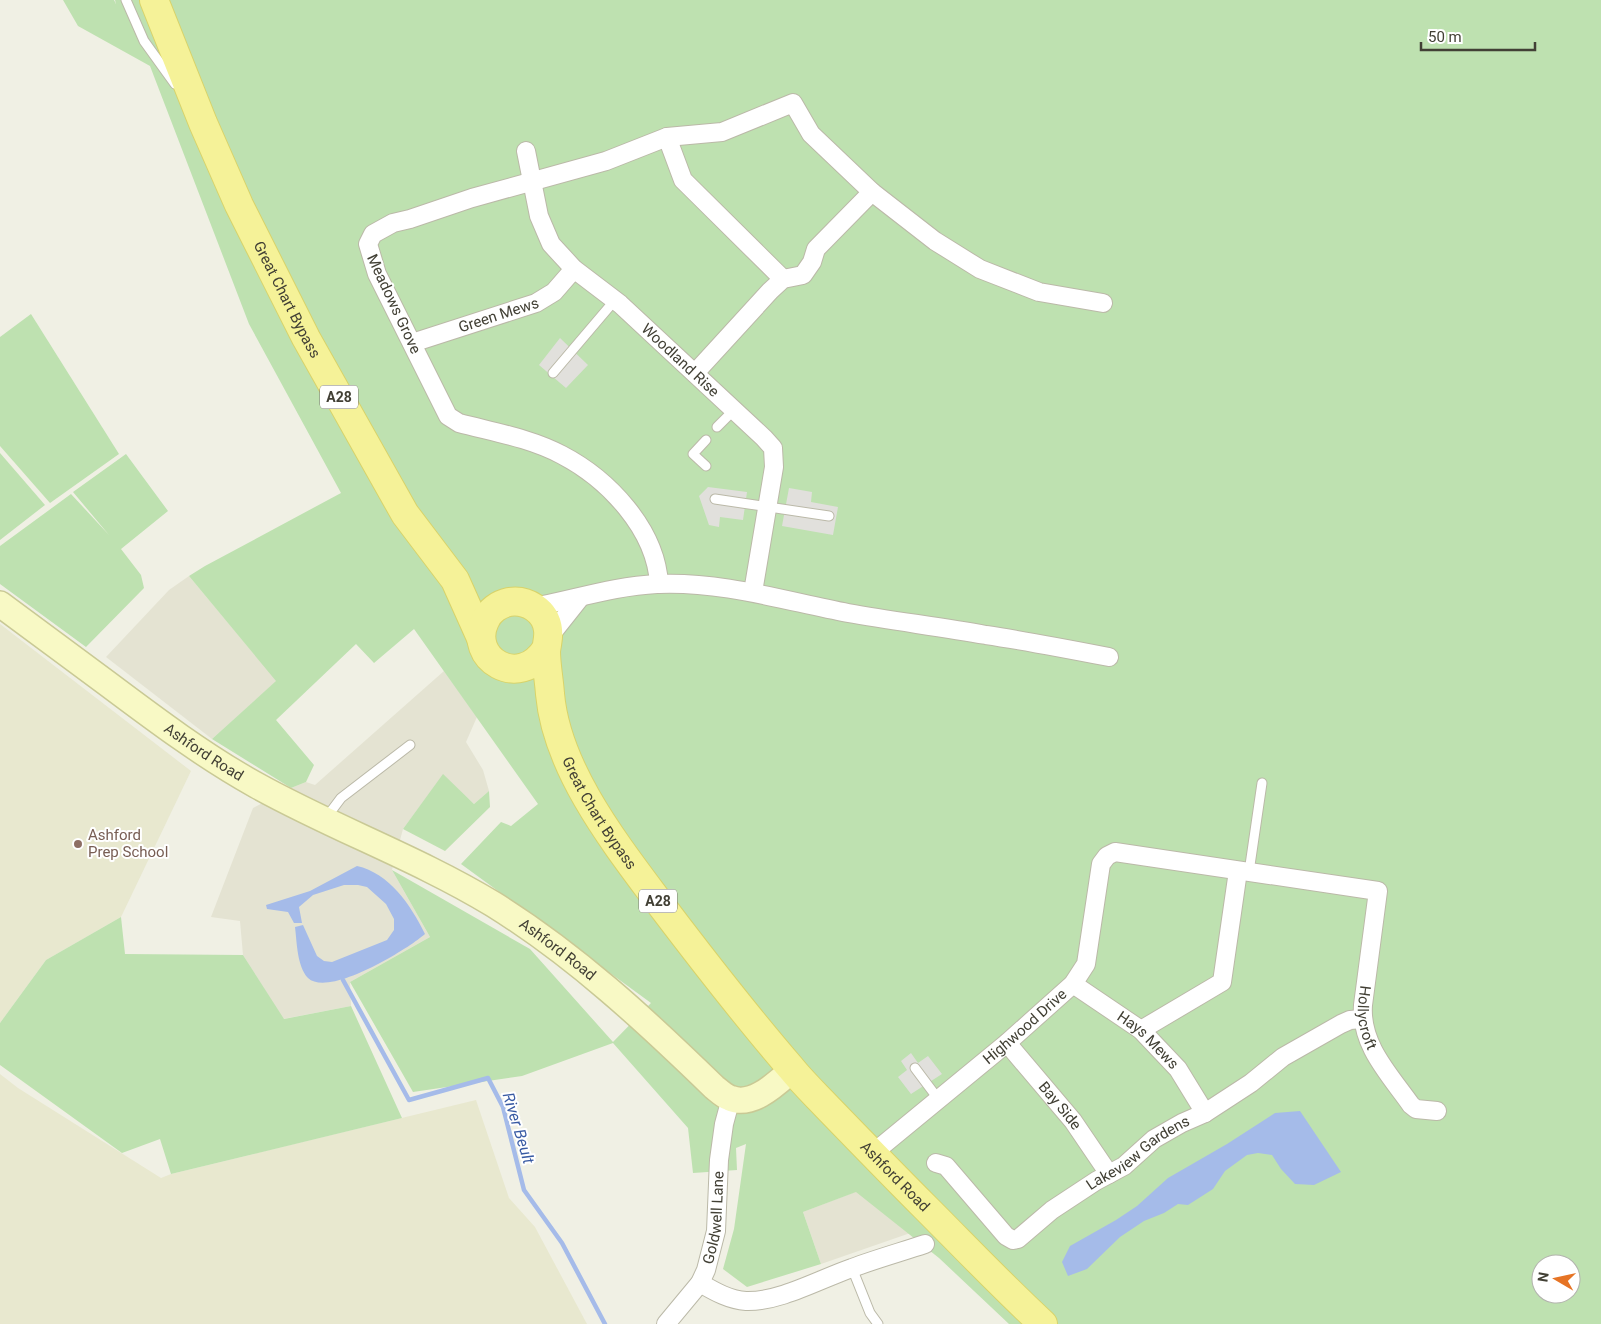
<svg xmlns="http://www.w3.org/2000/svg" width="1601" height="1324" font-family="Roboto,sans-serif">
  <style>
    .residential { fill: #e4e3d2 }
    .education { fill: #e8e8cf }
    .green { fill: #bee1b0; fill-rule: evenodd }
    .parking { fill: #e1e0dc }
    .water { fill: #a5bbe9 }
    .lines { fill: none; stroke-linecap: round; stroke-linejoin: round }
    .stream { stroke: #a5bbe9; stroke-width: 4.5 }
    .lane-casing { stroke: #bbb9a8; stroke-width: 11 }
    .street-casing { stroke: #bbb9a8; stroke-width: 20 }
    .secondary-casing { stroke: #c9c995; stroke-width: 28 }
    .primary-casing { stroke: #d8d36a; stroke-width: 30 }
    .lane { stroke: #fff; stroke-width: 9 }
    .street { stroke: #fff; stroke-width: 18 }
    .secondary { stroke: #f8f9c5; stroke-width: 25 }
    .primary { stroke: #f5f298; stroke-width: 28 }
    .education-dot { fill: #8d6e63; stroke: #fff; stroke-width: 2 }
    .labels { text-anchor: middle; stroke-width: 4; stroke-linejoin: round; paint-order: stroke }
    .shield { fill: #fff; stroke: #7b7972; stroke-width: 1 }
    .shield-label { font-size: 14px; font-weight: bold; fill: #424035 }
    .street-label { font-size: 15px; fill: #424035; stroke: #fff }
    .education-label { font-size: 15px; fill: #785e54; stroke: #fff; text-anchor: start }
    .water-label { font-size: 16px; font-style: italic; fill: #385aa3; stroke: #fff }
  </style>
  <rect width="100%" height="100%" fill="#f0f0e4"/>
  <g class="residential">
    <polygon points="189,576 277,681 212,739 106,657 169,590"/>
    <polygon points="444,671 477,717 466,742 483,770 489,791 474,804 443,775 403,829 392,870 430,937 350,982 351,1006 283,1019 243,955 240,921 211,917 253,808 291,788 306,782 315,785"/>
    <polygon points="873,1185 919,1230 821,1264 803,1212"/>
  </g>
  <g class="education">
    <polygon points="0,624 191,771 121,917 46,960 0,1023"/>
    <polygon points="0,1074 18,1088 161,1178 171,1174 476,1100 509,1198 535,1227 587,1324 0,1324"/>
  </g>
  <g class="green">
    <path d="M63 0H114L116 4 115 0H1601V1324H1009L939 1258 856 1192 803 1212 821 1264 747 1287 723 1269 734 1229 746 1144 736 1148 737 1170 693 1173 688 1128 613 1043 522 1076 413 1092 350 982 430 937 392 870 530 949 613 1042 651 1003 461 864 501 822 511 826 538 804 414 629 374 663 356 644 276 720 314 765 306 782 291 788 212 739 276 681 189 576 205 566 341 493 249 324 150 66 78 26ZM1541 1264H1571V1294H1541Z"/>
    <polygon points="31,314 119,454 50,503 0,446 0,337"/>
    <polygon points="0,453 45,505 0,540"/>
    <polygon points="126,454 168,511 121,549 141,575 144,588 86,647 0,584 0,546 71,494 109,535 73,492"/>
    <polygon points="443,774 474,804 489,791 490,807 445,851 403,829"/>
    <polygon points="121,917 125,954 243,955 284,1019 351,1006 402,1118 171,1174 160,1139 122,1153 0,1065 0,1023 46,960"/>
  </g>
  <g class="parking">
    <polygon points="560,338 588,365 566,388 539,365"/>
    <polygon points="708,487 747,492 743,520 720,517 719,527 709,525 699,496"/>
    <polygon points="789,488 812,492 811,502 838,507 833,535 782,526"/>
    <polygon points="911,1053 918,1063 928,1056 942,1074 911,1094 898,1077 907,1070 901,1061"/>
  </g>
  <g class="water">
    <path d="M357 866C389 873 411 905 425 934 408 949 329 998 308 978 297 966 297 943 295 927L303 925 317 956 324 961 332 962 387 940 394 930V919L386 904 367 887 358 885H344L313 895 299 907 302 923H294L288 912 267 909 266 905 310 891Z"/>
    <polygon points="1300,1111 1341,1172 1314,1185 1295,1184 1281,1169 1272,1155 1258,1153 1247,1155 1225,1171 1213,1189 1188,1205 1178,1204 1164,1213 1144,1221 1120,1237 1087,1269 1068,1276 1062,1262 1070,1246 1116,1220 1137,1206 1168,1178 1227,1144 1275,1113"/>
  </g>
  <g class="lines">
    <polyline class="stream" points="343,980 409,1100 488,1078 503,1107 524,1190 562,1243 605,1324"/>
    <g class="lane-casing">
      <g id="lane">
        <polyline points="126,0 144,41 175,84"/>
        <polyline points="553,373 615,300"/>
        <polyline points="717,427 734,410"/>
        <polyline points="706,440 693,454 706,466"/>
        <polyline points="715,499 829,516"/>
        <polyline points="326,818 341,798 410,745"/>
        <polyline points="1249,872 1262,783"/>
        <polyline points="915,1068 939,1100"/>
        <polyline points="852,1268 870,1313 878,1324"/>
      </g>
    </g>
    <g class="street-casing">
      <g id="street">
        <polyline points="667,137 683,180 783,279"/>
        <path id="s1" d="M526 151 539 216 551 244 574 269 620 304 764 438 773 448 774 467 753 592"/>
        <path id="s2" d="M412 343 536 303 554 292 574 269"/>
        <polyline points="695,373 770,291 783,279 803,275 812,262 816,249 872,192"/>
        <path d="M659 584C656 529 608 479 562 455 530 438 493 432 459 423L448 416 377 274 368 244 373 234 393 223 410 219 472 198 606 161 667 137 722 132 793 103 811 134 872 192 935 241 980 269 1039 292 1103 303"/>
        <path d="M534 607C576 599 615 586 657 584 722 581 785 601 848 613 894 621 940 627 986 635 1027 641 1068 649 1109 657"/>
        <polyline points="549,637 580,598"/>
        <path id="s3" d="M1073 984 1141 1030 1178 1069 1205 1113"/>
        <polyline points="1141,1030 1222,982 1238,871"/>
        <path id="s4" d="M1007 1043 1073 1121 1109 1174"/>
        <path id="s5" d="M872 1154 1007 1043 1073 984 1086 964 1101 864 1107 856 1115 852 1378 891 1363 1005C1360 1045 1390 1075 1411 1105L1416 1109 1437 1111"/>
        <path id="s6" d="M936 1163 946 1166 1006 1236 1013 1240 1018 1239 1052 1210 1096 1181 1124 1166 1154 1139 1182 1123 1205 1113 1251 1083 1283 1057 1341 1024 1350 1020 1362 1019"/>
        <path d="M700 1283C714 1291 729 1300 746 1301 780 1302 820 1279 852 1268 876 1259 901 1252 925 1244"/>
        <path id="s7" d="M666 1324 700 1283 706 1270 716 1231 719 1160 724 1124 731 1098"/>
      </g>
    </g>
    <g class="secondary-casing">
      <g id="secondary">
        <path id="s8" d="M0 604C36 631 72 657 108 684 156 720 204 756 256 785 333 828 417 858 493 904 575 955 645 1020 714 1087 719 1091 724 1096 730 1098 752 1108 777 1083 792 1070"/>
      </g>
    </g>
    <g class="primary-casing">
      <g id="primary">
        <path id="s9" d="M154 0 203 123 239 205 306 338 405 514 455 580 481 638"/>
        <path id="s10" d="M546 649C519 691 467 658 485 621 489 611 499 604 509 602 527 599 546 611 548 630 549 637 547 643 546 651 546 665 549 679 550 694 557 772 618 847 664 909 705 963 747 1017 791 1068 803 1083 818 1097 831 1111 862 1143 893 1175 925 1207 964 1246 1002 1286 1043 1324"/>
      </g>
    </g>
    <use href="#lane" class="lane"/>
    <use href="#street" class="street"/>
    <use href="#secondary" class="secondary"/>
    <use href="#primary" class="primary"/>
  </g>
  <circle class="education-dot" cx="78" cy="844" r="5"/>
  <g class="labels">
    <g class="shield">
      <rect x="320" y="385.5" width="38" height="23" rx="4"/>
      <rect x="639" y="889.5" width="38" height="23" rx="4"/>
    </g>
    <g class="shield-label">
      <text x="339" y="402">A28</text>
      <text x="658" y="906">A28</text>
    </g>
    <g class="street-label">
      <text dy="5" stroke="none"><textPath href="#s9" startOffset="328">Great Chart Bypass</textPath></text>
      <text transform="translate(394 304) rotate(65)" y="5">Meadows Grove</text>
      <text dy="5" stroke="none"><textPath href="#s2" startOffset="91">Green Mews</textPath></text>
      <text dy="5" stroke="none"><textPath href="#s1" startOffset="271">Woodland Rise</textPath></text>
      <text dy="5" stroke="none"><textPath href="#s8" startOffset="252">Ashford Road</textPath></text>
      <text dy="5" stroke="none"><textPath href="#s10" startOffset="386">Great Chart Bypass</textPath></text>
      <text dy="5" stroke="none"><textPath href="#s8" startOffset="658">Ashford Road</textPath></text>
      <text dy="5" stroke="none"><textPath href="#s5" startOffset="801">Hollycroft</textPath></text>
      <text dy="5" stroke="none"><textPath href="#s5" startOffset="199">Highwood Drive</textPath></text>
      <text dy="5" stroke="none"><textPath href="#s3" startOffset="94">Hays Mews</textPath></text>
      <text dy="5" stroke="none"><textPath href="#s4" startOffset="82">Bay Side</textPath></text>
      <text dy="5" stroke="none"><textPath href="#s6" startOffset="264">Lakeview Gardens</textPath></text>
      <text dy="5" stroke="none"><textPath href="#s10" startOffset="856">Ashford Road</textPath></text>
      <text dy="5" stroke="none"><textPath href="#s7" startOffset="121">Goldwell Lane</textPath></text>
    </g>
    <g class="education-label">
      <text x="88" y="840">Ashford<tspan x="88" dy="17">Prep School</tspan></text>
    </g>
    <g class="water-label">
      <text transform="translate(519 1128) rotate(73)" y="6">River Beult</text>
    </g>
  </g>
  <g transform="translate(1556 1279) rotate(279)"><circle r="24" fill="#ffffff" stroke="#b3b3ae"/>
  <path d="M0-4L9 19L0 12L-9 19Z" fill="#e67425"/>
  <text y="-8" font-size="14" font-weight="bold" text-anchor="middle" fill="#424035">N</text>
  </g>
  <path d="M1421 42v8h114v-8" fill="none" stroke="#424035" stroke-width="2.5"/>
  <text x="1428" y="42" font-size="15" fill="#424035" stroke="#ffffff" stroke-width="4" paint-order="stroke">50 m</text>
</svg>
